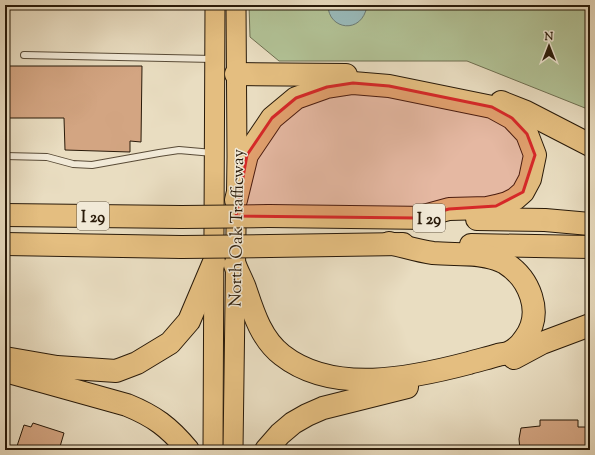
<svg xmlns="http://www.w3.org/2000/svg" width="595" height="455" font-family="'Sorts Mill Goudy',serif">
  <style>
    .green { fill: #b2c296; stroke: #6e6e50 }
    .water { fill: #99baba; stroke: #6c7a73 }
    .building { fill: #d3a582; stroke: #291a09 }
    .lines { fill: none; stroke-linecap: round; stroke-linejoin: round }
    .lane-casing { stroke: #594b37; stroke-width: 8 }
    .primary-casing { stroke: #291a09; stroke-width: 21 }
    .highway-casing { stroke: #291a09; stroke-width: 24 }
    .lane { stroke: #f1e9d7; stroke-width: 6 }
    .primary { stroke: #e4be80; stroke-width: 19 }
    .highway { stroke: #e4be80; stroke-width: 22 }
    .highway-bridge-casing { stroke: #291a09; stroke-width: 24; stroke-linecap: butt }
    .highway-bridge { stroke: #e4be80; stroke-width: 22 }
    .marked { fill: #d62828; fill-opacity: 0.2; stroke: #d62828; stroke-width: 3; stroke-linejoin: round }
    .labels { text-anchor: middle; stroke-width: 3; stroke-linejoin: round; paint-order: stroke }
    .shield { fill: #f1e9d7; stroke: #655847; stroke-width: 1 }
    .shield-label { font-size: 16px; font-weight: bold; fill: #291a09 }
    .street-label { font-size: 17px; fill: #291a09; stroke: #f1e9d7 }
  </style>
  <rect width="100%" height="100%" fill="#e9ddc1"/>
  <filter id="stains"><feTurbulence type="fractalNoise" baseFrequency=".005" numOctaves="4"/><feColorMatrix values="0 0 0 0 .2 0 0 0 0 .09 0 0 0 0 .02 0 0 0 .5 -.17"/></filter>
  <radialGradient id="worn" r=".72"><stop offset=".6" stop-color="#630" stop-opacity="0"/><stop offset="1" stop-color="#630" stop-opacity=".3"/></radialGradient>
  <polygon class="green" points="249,5 590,5 590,110 467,61 279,61 250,37"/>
  <path class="water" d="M328 5H367V6C362 35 328 30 328 5Z"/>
  <g class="building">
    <polygon points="5,66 142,66 141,142 130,141 130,152 65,150 64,118 5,118"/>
    <polygon points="540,420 578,420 578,427 590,427 590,450 520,450 519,439 521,428 540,426"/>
    <polygon points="33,423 64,433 59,450 29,450 17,446 24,425 31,427"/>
  </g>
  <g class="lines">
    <g class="lane-casing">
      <g id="lane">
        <polyline points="24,55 213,59"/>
        <polyline points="5,156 47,157 73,164 92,165 159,153 179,150 213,153"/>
      </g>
    </g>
    <g class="primary-casing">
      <g id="primary">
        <polyline points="213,450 215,5"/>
        <polyline points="233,450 237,157 236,5"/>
      </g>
    </g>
    <g class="highway-casing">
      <g id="highway">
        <polyline points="236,74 346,75"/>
        <polyline points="501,102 526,112 590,145"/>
        <polyline points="236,200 247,155 272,118 296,98 327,87 353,83 389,86 492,107 512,118 527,134 535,155 530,179 523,192 515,199 507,203 496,206 487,208 449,209 416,218"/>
        <polyline points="5,215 181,217"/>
        <polyline points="269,216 431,218"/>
        <polyline points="477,219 545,220 590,224"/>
        <polyline points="5,244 181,247"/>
        <polyline points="471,245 590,247"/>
        <polyline points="270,246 403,244"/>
        <path d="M235 265C238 273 242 280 245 288 253 312 261 339 282 355 333 395 412 378 469 363 479 360 488 358 498 355 502 354 507 354 510 352 516 349 522 343 525 338 544 312 529 278 505 263 502 261 499 260 496 259 476 252 455 255 433 253 418 251 403 246 389 243"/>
        <polyline points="5,358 57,367 116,371 137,363 170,343 189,321 214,262"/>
        <polyline points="514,358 542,343 590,325"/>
        <path d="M5 371 127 405C154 416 169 427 188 450"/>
        <polyline points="266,450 280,434 293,423 307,415 323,408 407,387"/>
      </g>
    </g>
    <use href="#lane" class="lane"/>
    <use href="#primary" class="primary"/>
    <use href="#highway" class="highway"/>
    <g class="highway-bridge-casing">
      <g id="highway-bridge">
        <polyline points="181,217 269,216"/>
        <polyline points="181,247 270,246"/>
      </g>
    </g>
    <use href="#highway-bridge" class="highway-bridge"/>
  </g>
  <path class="marked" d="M353 83 389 86 492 107 512 118 527 134 535 155 523 192 496 206 449 209 416 218 236 216 247 155 272 118 296 98 327 87Z"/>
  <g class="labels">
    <g class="shield">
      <rect x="77" y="202" width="32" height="28" rx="3"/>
      <rect x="413" y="204" width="32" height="28" rx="3"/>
    </g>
    <g class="shield-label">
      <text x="93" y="222">I 29</text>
      <text x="429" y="224">I 29</text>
    </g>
    <g class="street-label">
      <text transform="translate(236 228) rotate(-89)" y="6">North Oak Trafficway</text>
    </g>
  </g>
  <rect width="595" height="455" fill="none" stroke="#e9ddc1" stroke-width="20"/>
  <rect x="6" y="6" width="583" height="443" fill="none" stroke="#291a09" stroke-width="2"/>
  <rect x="10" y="10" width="575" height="435" fill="none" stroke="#291a09"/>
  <g transform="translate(549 46)" stroke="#f1e9d7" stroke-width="3" paint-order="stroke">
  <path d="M0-3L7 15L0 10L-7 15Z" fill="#291a09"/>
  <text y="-6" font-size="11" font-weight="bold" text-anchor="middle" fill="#291a09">N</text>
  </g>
  <rect width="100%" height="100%" filter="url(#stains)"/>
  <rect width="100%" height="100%" fill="url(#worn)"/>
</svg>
